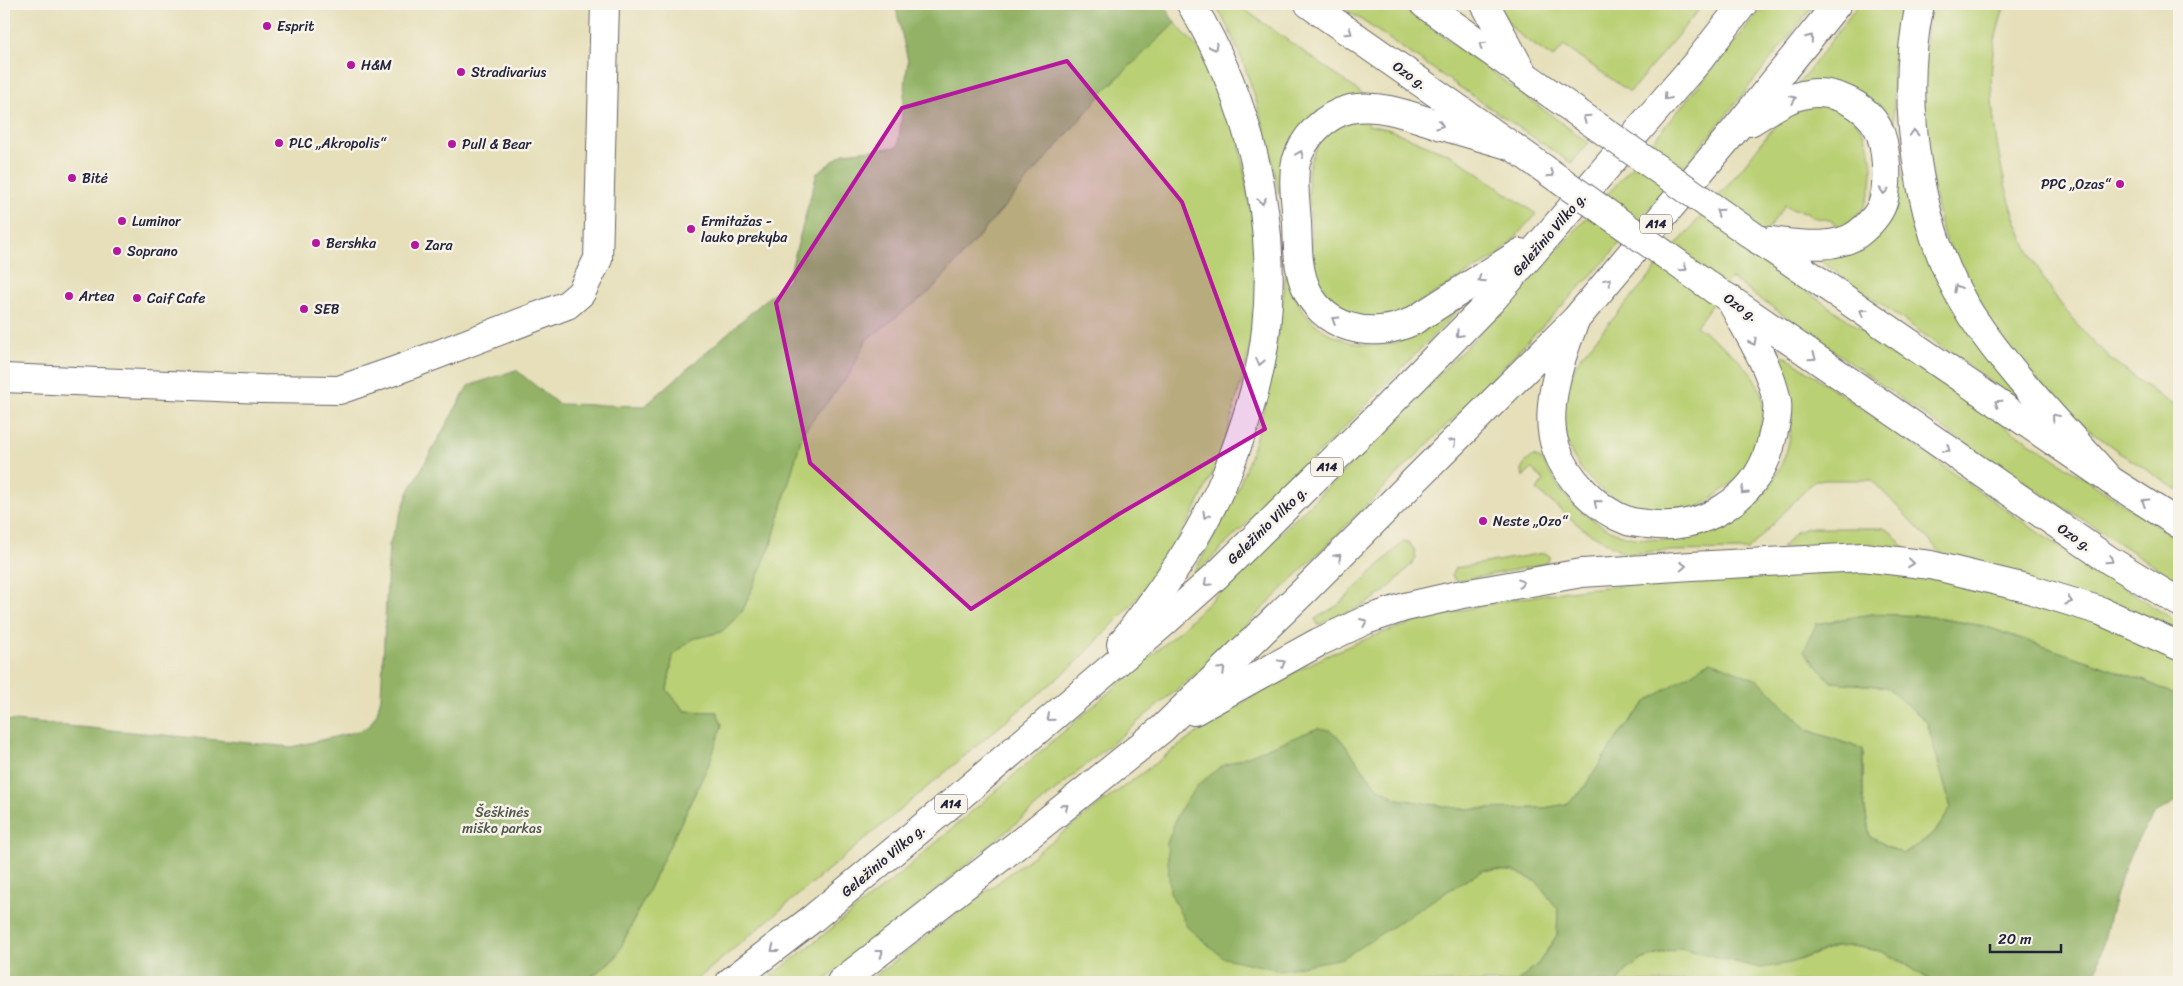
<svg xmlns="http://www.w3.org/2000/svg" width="2183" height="986" font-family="Sriracha,sans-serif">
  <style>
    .green { fill: #bad075; stroke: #6e7958 }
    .forest { fill: #93b266; stroke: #5a6a50 }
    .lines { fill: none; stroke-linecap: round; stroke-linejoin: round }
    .minor-casing { stroke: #676467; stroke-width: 30 }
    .primary-casing { stroke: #676467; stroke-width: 30 }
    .trunk-casing { stroke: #676467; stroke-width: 30 }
    .minor { stroke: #fff; stroke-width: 28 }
    .primary { stroke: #fff; stroke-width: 28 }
    .trunk { stroke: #fff; stroke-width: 28 }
    .primary-bridge-casing { stroke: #676467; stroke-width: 30; stroke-linecap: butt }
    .primary-bridge { stroke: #fff; stroke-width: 28 }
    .oneway { stroke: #9c9ca7 }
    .marked { fill: #b5179e; fill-opacity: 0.2; stroke: #b5179e; stroke-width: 4; stroke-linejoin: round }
    .poi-dot { fill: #b5179e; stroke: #f7f3e8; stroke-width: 2 }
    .labels { text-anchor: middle; stroke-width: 5; stroke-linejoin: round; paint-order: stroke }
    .shield { fill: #f7f3e8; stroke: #62616f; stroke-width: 1 }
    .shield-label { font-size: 12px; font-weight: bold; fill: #22223b }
    .poi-label { font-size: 14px; fill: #22223b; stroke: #f7f3e8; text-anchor: start }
    .street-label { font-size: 14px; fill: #22223b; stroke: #f7f3e8 }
    .park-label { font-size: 14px; fill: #50564c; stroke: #f7f3e8 }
  </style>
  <rect width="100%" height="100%" fill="#f7f3e8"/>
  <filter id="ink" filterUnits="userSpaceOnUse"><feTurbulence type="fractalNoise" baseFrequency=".02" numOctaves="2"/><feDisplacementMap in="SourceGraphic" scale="10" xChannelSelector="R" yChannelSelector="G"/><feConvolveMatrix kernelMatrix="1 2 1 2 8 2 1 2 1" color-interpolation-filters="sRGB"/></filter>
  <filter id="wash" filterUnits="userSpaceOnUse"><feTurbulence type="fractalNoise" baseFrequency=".0096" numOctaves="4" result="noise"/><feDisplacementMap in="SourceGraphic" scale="20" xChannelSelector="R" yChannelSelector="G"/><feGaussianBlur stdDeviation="1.12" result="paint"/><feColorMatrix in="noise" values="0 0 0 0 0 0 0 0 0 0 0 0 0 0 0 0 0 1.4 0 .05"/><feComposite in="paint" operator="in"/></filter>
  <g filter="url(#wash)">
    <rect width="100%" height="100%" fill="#e6dfba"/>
    <g class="green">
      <path d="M1215 4H1237L1364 95 1284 166 1279 195C1265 128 1250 64 1215 4Z"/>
      <polygon points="1338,4 1399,4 1589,143 1571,163"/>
      <polygon points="1494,4 1704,4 1630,92 1564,46 1553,58 1517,33"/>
      <polygon points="1766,4 1815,4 1711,134 1605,261 1447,425 1205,666 864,950 822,982 764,982 900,874 1176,634 1326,489 1480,333 1569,237 1623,177"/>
      <polygon points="1859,4 1901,4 1893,69 1894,131 1908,194 1921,233 2035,413 1812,255 1861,245 1890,133 1796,87"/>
      <path d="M1928 4H2005C2001 19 1995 36 1993 52 1989 84 1993 118 1998 150 2018 269 2078 346 2179 408V491L2119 452 2088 429 2052 398 1978 310 1941 228 1921 126Z"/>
      <polygon points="1175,23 1211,63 1239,140 1255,237 1257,297 1249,353 1226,438 1214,470 1193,514 1162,565 1136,600 1077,662 694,982 585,982 616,957 710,762 717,712 685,711 667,690 673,655 692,639 721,632 742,612 771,545 803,432 849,375 867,339 932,290 1108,87"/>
      <path d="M1804 105C1814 106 1826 105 1835 108 1872 118 1881 179 1863 208 1857 216 1848 222 1840 228 1834 218 1821 219 1811 217L1807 212 1794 210 1785 205 1751 253 1931 377 2179 541V582L1951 434 1731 278 1696 326C1718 342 1756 368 1762 397 1765 411 1761 431 1756 445 1753 452 1752 460 1748 467 1743 476 1729 486 1720 492 1714 496 1708 502 1702 505 1696 508 1689 509 1683 510 1638 520 1590 493 1571 452 1557 421 1564 383 1582 355L1738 173 1781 118Z"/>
      <path d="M1368 119V125L1388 129 1453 156 1536 214 1499 255 1391 319 1353 318 1324 298 1312 265 1308 171C1316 136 1334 123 1368 119Z"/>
      <path d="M1286 272C1289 281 1292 292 1297 301 1317 337 1360 353 1400 341 1426 333 1450 311 1472 296L1331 441 1189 580C1205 553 1221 525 1234 497 1267 425 1276 349 1286 272Z"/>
      <path d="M1782 356 1789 358 2042 535 2179 623V638L1946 558 1872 480H1815L1748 550 1662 551 1626 554 1583 529 1537 490 1544 480 1532 469 1523 477 1522 471 1524 464 1533 456 1541 459C1551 472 1557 487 1568 499 1581 513 1601 526 1619 534 1628 538 1642 539 1652 539 1714 545 1772 506 1788 446 1792 430 1793 409 1790 393 1789 381 1779 369 1782 356Z"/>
      <polygon points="1808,528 1884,528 1892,533 1911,555 1781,548 1796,532"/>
      <path d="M1403 542 1409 543 1414 549 1416 559C1404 572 1392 587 1377 597 1359 609 1338 616 1318 625L1315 619 1338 605Z"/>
      <polygon points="1544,553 1549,555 1549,560 1544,564 1459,581 1454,579 1452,574 1455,568"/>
      <path d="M1870 570 1932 573 2028 595 2179 653V697L2148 682 1984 626 1925 616 1871 614 1816 624 1831 682 1887 687 1927 722 1951 808 1934 834 1903 854 1870 837 1863 798V749L1807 730 1760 681 1646 702 1621 732 1581 792 1566 804 1545 808 1462 809 1398 799 1376 786 1338 736 1441 895 1483 870 1513 871 1537 882 1558 909 1557 935 1538 964 1516 982H867C941 926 1016 869 1090 812 1186 740 1281 665 1397 628 1546 579 1714 580 1870 570Z"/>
      <polygon points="1853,946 1880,951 1900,961 1933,982 1867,982 1852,979 1831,982 1698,982 1685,980 1672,982 1617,982 1628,969 1643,959 1681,948 1760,968 1790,963 1835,947"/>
    </g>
    <g class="forest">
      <polygon points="895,4 1163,4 1175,23 1108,87 932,290 867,339 849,375 803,432 771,545 742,612 721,632 692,639 673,655 667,690 685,711 717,712 722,725 710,762 616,957 585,982 4,982 4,720 292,747 359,731 370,725 377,713 381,697 389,545 409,491 468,386 516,370 558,404 645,406 788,280 817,173 844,153 898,147 908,61"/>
      <path d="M1871 614 1925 616 1984 626 2148 682 2179 697V799C2171 804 2160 809 2154 816 2117 861 2108 928 2094 982H1933L1901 961 1880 951 1853 946 1834 947 1790 963 1760 968 1681 948 1643 959 1628 969 1617 982H1516L1538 964 1557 935 1558 909 1537 882 1513 871 1483 870 1441 895 1343 958 1280 970 1224 958 1187 927 1170 892 1167 843 1179 811 1197 786 1220 767 1318 728 1329 730 1338 736 1376 786 1398 799 1462 809 1545 808 1566 804 1581 792 1621 732 1646 702 1711 661 1760 681 1807 730 1863 749V798L1870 837 1903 854 1934 834 1951 808 1927 722 1887 687 1831 682 1804 651 1816 624Z"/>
    </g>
  </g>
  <g filter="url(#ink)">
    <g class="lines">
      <g class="minor-casing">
        <polyline id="minor" points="4,378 262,389 339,390 397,370 567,305 581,293 598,259 605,4"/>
      </g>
      <g class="primary-casing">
        <g id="primary">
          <polyline points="1309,4 1506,142"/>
          <polyline points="1424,4 1554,96"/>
          <polyline points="1759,240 2110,480 2179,524"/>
          <polyline points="1725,296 2109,560 2179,602"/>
        </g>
      </g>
      <g class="trunk-casing">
        <g id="trunk">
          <polyline points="1485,4 1522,72"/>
          <path d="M1920 4C1899 101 1917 231 1971 315 2009 373 2064 428 2110 480"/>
          <path d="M1750 122C1767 112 1787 97 1807 94 1833 89 1866 105 1878 128 1887 145 1888 181 1884 199 1881 212 1869 225 1859 233 1833 253 1790 242 1759 240"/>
          <path d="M1512 146C1487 139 1463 132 1439 125 1411 116 1380 103 1350 109 1325 115 1303 137 1296 162 1292 181 1296 204 1297 223 1298 242 1297 264 1304 283 1320 329 1372 341 1413 321L1520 253"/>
          <path d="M1573 326C1560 358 1543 414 1556 448 1567 479 1597 510 1628 521 1634 523 1641 523 1647 524 1701 532 1755 500 1770 447 1773 433 1779 416 1777 402 1770 365 1747 332 1730 299"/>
          <path d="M1121 644C1165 587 1209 525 1233 457 1248 417 1262 372 1266 329 1278 217 1249 100 1191 4"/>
          <polyline points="1194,711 1319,642 1366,620 1405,607 1458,595 1582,573 1692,566 1863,557 1931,565 2026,588 2101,611 2179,646"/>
          <polyline points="730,982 812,919 959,797 1160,626 1217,575 1369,425 1491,301 1699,60 1743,4"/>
          <polyline points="841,982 1027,837 1162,729 1306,589 1576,319 1735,130 1837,4"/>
        </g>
      </g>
      <use href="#minor" class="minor"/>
      <use href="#primary" class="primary"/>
      <use href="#trunk" class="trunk"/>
      <g class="primary-bridge-casing">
        <g id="primary-bridge">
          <polyline points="1554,96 1759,240"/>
          <polyline points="1512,146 1718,292"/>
        </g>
      </g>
      <use href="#primary-bridge" class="primary-bridge"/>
    </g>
    <defs><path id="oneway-chevron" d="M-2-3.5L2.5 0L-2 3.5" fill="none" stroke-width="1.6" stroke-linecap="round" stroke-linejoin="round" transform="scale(1.25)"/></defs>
    <g class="oneway">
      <use href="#oneway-chevron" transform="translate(1349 32) rotate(35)"/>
      <use href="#oneway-chevron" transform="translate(1810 38) rotate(-51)"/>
      <use href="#oneway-chevron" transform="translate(1482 45) rotate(-145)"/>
      <use href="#oneway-chevron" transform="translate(1214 47) rotate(63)"/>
      <use href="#oneway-chevron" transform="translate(1667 97) rotate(131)"/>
      <use href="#oneway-chevron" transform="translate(1793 99) rotate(-22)"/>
      <use href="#oneway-chevron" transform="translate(1586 118) rotate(-145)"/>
      <use href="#oneway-chevron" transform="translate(1440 125) rotate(17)"/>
      <use href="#oneway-chevron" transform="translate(1914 133) rotate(-93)"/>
      <use href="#oneway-chevron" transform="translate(1300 154) rotate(-67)"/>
      <use href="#oneway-chevron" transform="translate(1551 174) rotate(35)"/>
      <use href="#oneway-chevron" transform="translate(1884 191) rotate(94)"/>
      <use href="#oneway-chevron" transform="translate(1262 201) rotate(81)"/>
      <use href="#oneway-chevron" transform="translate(1719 212) rotate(-145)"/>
      <use href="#oneway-chevron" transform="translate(1684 268) rotate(35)"/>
      <use href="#oneway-chevron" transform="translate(1481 279) rotate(146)"/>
      <use href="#oneway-chevron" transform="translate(1608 281) rotate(-50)"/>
      <use href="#oneway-chevron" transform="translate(1957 288) rotate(-119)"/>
      <use href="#oneway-chevron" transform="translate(1863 312) rotate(-146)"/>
      <use href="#oneway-chevron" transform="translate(1335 320) rotate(-148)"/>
      <use href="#oneway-chevron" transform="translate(1459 334) rotate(134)"/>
      <use href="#oneway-chevron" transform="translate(1753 342) rotate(62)"/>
      <use href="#oneway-chevron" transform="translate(1813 357) rotate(34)"/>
      <use href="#oneway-chevron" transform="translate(1260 362) rotate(101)"/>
      <use href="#oneway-chevron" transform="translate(1998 403) rotate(-146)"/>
      <use href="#oneway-chevron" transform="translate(2055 417) rotate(-131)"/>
      <use href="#oneway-chevron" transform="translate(1453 442) rotate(-45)"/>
      <use href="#oneway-chevron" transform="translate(1947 449) rotate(34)"/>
      <use href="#oneway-chevron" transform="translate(1744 491) rotate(137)"/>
      <use href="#oneway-chevron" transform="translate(2145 502) rotate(-148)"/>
      <use href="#oneway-chevron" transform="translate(1597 503) rotate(-140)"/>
      <use href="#oneway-chevron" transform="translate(1206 515) rotate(119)"/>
      <use href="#oneway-chevron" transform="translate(1338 557) rotate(-45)"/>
      <use href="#oneway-chevron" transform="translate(2110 560) rotate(33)"/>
      <use href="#oneway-chevron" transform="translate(1911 563) rotate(6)"/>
      <use href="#oneway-chevron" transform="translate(1683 566) rotate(-4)"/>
      <use href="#oneway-chevron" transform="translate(1207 583) rotate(138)"/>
      <use href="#oneway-chevron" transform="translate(1521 583) rotate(-11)"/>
      <use href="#oneway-chevron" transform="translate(2069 601) rotate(17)"/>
      <use href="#oneway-chevron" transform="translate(1364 622) rotate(-23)"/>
      <use href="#oneway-chevron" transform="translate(1282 663) rotate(-29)"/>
      <use href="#oneway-chevron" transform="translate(1222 670) rotate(-44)"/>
      <use href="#oneway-chevron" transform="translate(1050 718) rotate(139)"/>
      <use href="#oneway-chevron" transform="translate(1065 807) rotate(-39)"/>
      <use href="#oneway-chevron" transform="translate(774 949) rotate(143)"/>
      <use href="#oneway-chevron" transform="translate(880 953) rotate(-37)"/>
    </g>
  </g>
  <path class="marked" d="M1067 61 1182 202 1265 429 1119 514 971 609 810 463 776 303 902 108Z"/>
  <g class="poi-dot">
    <circle cx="267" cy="26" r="5"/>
    <circle cx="351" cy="65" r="5"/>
    <circle cx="461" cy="72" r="5"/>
    <circle cx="279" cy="143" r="5"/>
    <circle cx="452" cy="144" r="5"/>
    <circle cx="72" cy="178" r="5"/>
    <circle cx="2120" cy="184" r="5"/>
    <circle cx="122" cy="221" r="5"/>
    <circle cx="691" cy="229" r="5"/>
    <circle cx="316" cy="243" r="5"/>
    <circle cx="415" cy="245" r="5"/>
    <circle cx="117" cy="251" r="5"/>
    <circle cx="69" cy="296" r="5"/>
    <circle cx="137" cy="298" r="5"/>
    <circle cx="304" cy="309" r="5"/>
    <circle cx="1483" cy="521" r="5"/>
  </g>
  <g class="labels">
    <g class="shield">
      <rect x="1640" y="214.5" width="32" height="19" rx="4"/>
      <rect x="1311" y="457.5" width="32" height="19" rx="4"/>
      <rect x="935" y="794.5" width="32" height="19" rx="4"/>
    </g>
    <g class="shield-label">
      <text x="1656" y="228">A14</text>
      <text x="1327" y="471">A14</text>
      <text x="951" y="808">A14</text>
    </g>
    <g class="poi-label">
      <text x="277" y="31">Esprit</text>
      <text x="361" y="70">H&amp;M</text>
      <text x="471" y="77">Stradivarius</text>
      <text x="289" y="148">PLC „Akropolis“</text>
      <text x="462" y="149">Pull &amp; Bear</text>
      <text x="82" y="183">Bitė</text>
      <text x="2110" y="189" text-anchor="end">PPC „Ozas“</text>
      <text x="132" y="226">Luminor</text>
      <text x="701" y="226">Ermitažas -<tspan x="701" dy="16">lauko prekyba</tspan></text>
      <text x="326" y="248">Bershka</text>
      <text x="425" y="250">Zara</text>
      <text x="127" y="256">Soprano</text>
      <text x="79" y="301">Artea</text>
      <text x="147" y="303">Caif Cafe</text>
      <text x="314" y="314">SEB</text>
      <text x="1493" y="526">Neste „Ozo“</text>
    </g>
    <g class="street-label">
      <text transform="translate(1410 75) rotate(35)" y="5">Ozo g.</text>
      <text transform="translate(1549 234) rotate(-49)" y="5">Geležinio Vilko g.</text>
      <text transform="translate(1741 307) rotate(35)" y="5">Ozo g.</text>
      <text transform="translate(1267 525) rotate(-44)" y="5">Geležinio Vilko g.</text>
      <text transform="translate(2075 537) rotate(34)" y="5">Ozo g.</text>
      <text transform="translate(883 860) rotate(-40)" y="5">Geležinio Vilko g.</text>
    </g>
    <g class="park-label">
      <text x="502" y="817">Šeškinės<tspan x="502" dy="16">miško parkas</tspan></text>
    </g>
  </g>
  <rect width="2183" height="986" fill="none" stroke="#f7f3e8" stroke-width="20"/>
  <path d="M1990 944v8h71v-8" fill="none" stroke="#22223b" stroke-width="2.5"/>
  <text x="1998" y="944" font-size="15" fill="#22223b" stroke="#f7f3e8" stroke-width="4" paint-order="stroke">20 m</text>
</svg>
